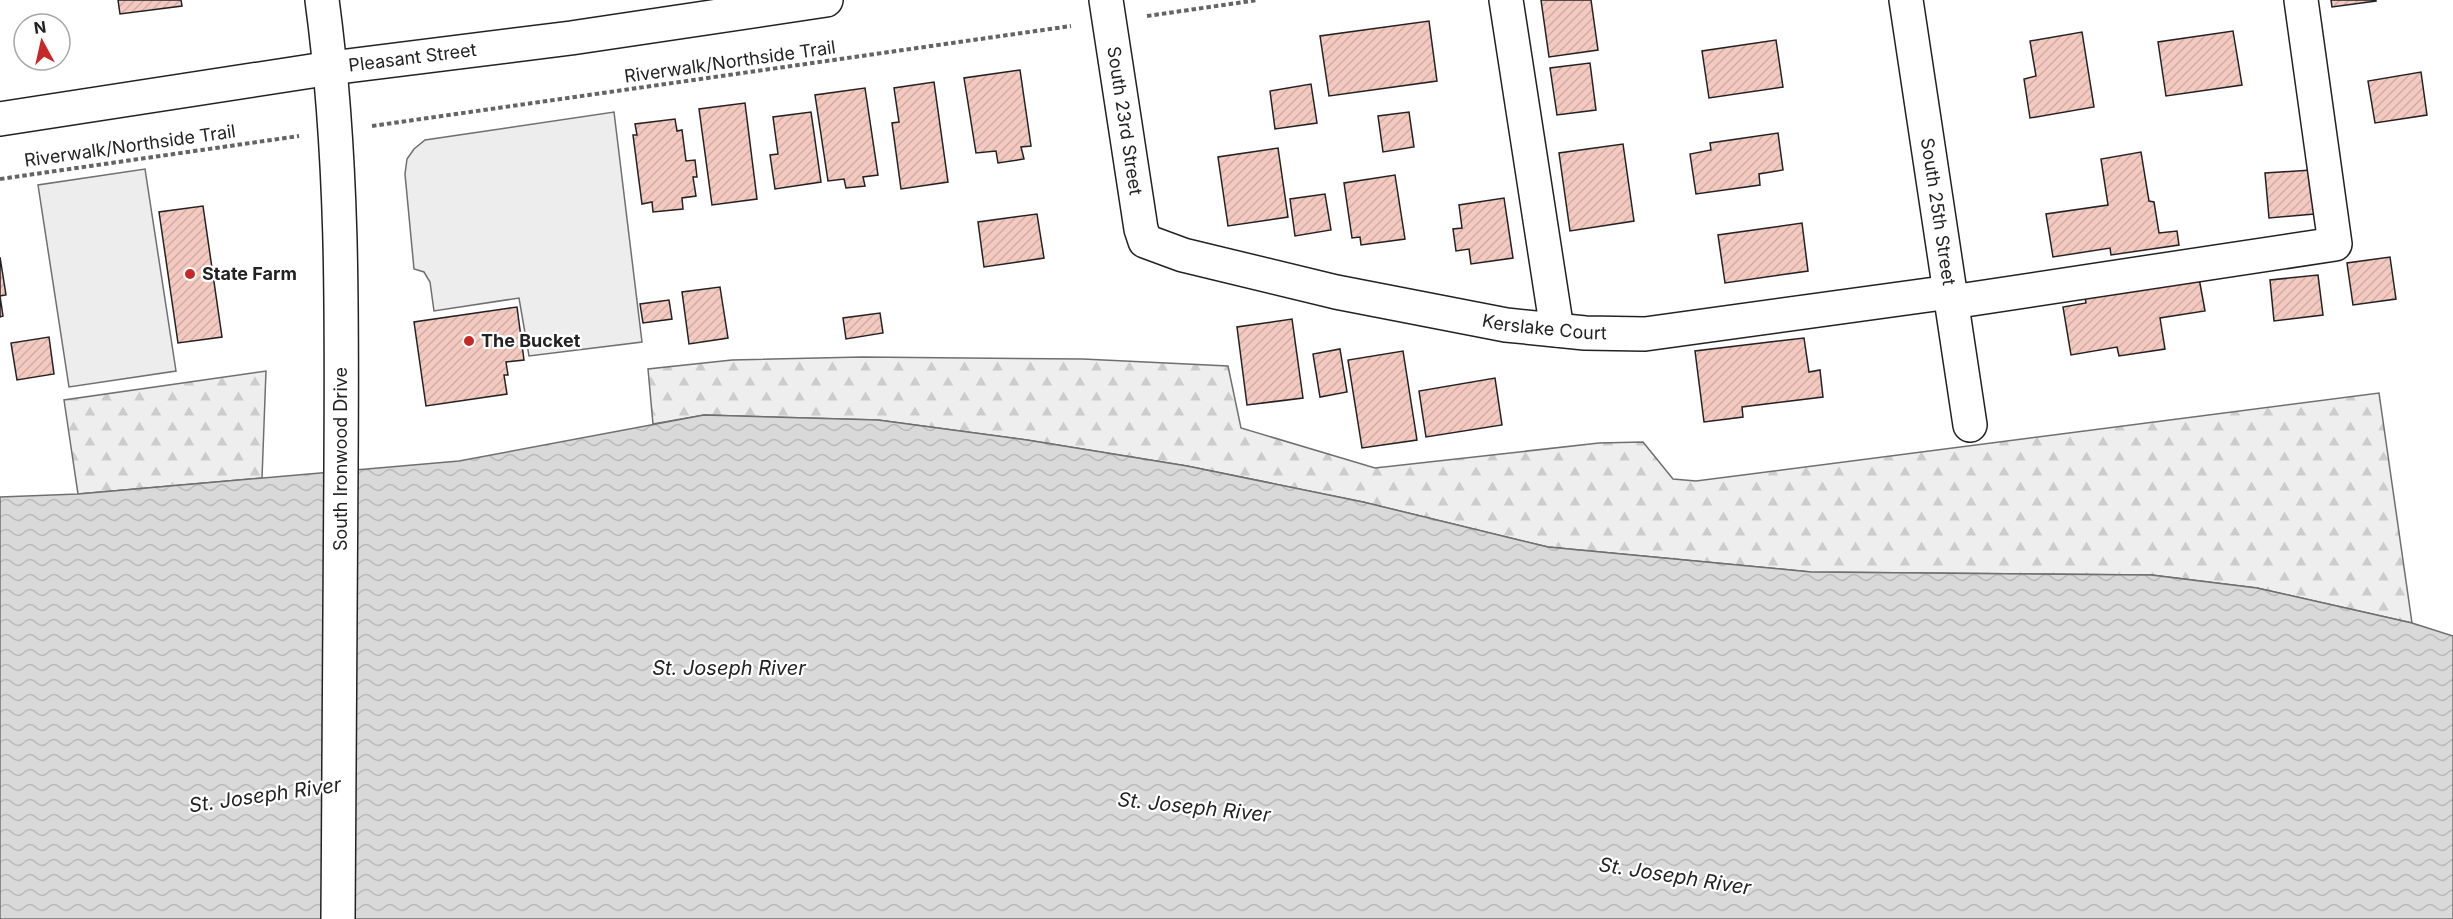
<svg xmlns="http://www.w3.org/2000/svg" width="2453" height="919" font-family="Inter,sans-serif">
  <style>
    .forest { fill: url(#forest-firs); stroke: #6f6f6f; stroke-width: 1.5 }
    .parking { fill: #ededed; stroke: #6f6f6f; stroke-width: 1.5 }
    .water { fill: url(#water-waves); stroke: #6f6f6f; stroke-width: 1.5 }
    .building { fill: url(#building-hatch); stroke: #222; stroke-width: 1.5 }
    .lines { fill: none; stroke-linecap: round; stroke-linejoin: round }
    .minor-casing { stroke: #222; stroke-width: 36 }
    .major-casing { stroke: #222; stroke-width: 36 }
    .path { stroke: #646464; stroke-width: 4; stroke-dasharray: 4.5 3; stroke-linecap: butt }
    .minor { stroke: #fff; stroke-width: 33 }
    .major { stroke: #fff; stroke-width: 33 }
    .poi-dot { fill: #c62828; stroke: #fff; stroke-width: 2 }
    .labels { text-anchor: middle; stroke-width: 4.5; stroke-linejoin: round; paint-order: stroke }
    .street-label { font-size: 18px; fill: #222; stroke: #fff }
    .poi-label { font-size: 18px; font-weight: bold; fill: #222; stroke: #fff; text-anchor: start }
    .water-label { font-size: 20px; font-style: italic; fill: #222; stroke: #fff }
  </style>
  <defs>
    <pattern id="forest-firs" width="22" height="20" patternUnits="userSpaceOnUse" patternTransform="scale(1.5)"><rect width="22" height="20" fill="#eee"/><path d="M5 1l3.5 6h-7zM16 11l3.5 6h-7z" fill="#ccc"/></pattern>
    <pattern id="water-waves" width="16" height="10" patternUnits="userSpaceOnUse" patternTransform="scale(1.5)"><rect width="16" height="10" fill="#d9d9d9"/><path d="M0 5q4-4 8 0t8 0" fill="none" stroke="#bababa"/></pattern>
    <pattern id="building-hatch" width="6" height="6" patternUnits="userSpaceOnUse" patternTransform="scale(1.5)"><rect width="6" height="6" fill="#f3c9c0"/><path d="M-1 1l2-2M0 6l6-6M5 7l2-2" fill="none" stroke="#d0aca5"/></pattern>
  </defs>
  <rect width="100%" height="100%" fill="#fff"/>
  <g class="forest">
    <polygon points="862,357 1083,359 1228,366 1241,428 1375,468 1599,443 1643,442 1673,479 1696,481 2379,393 2412,623 2257,588 2152,575 1811,572 1548,547 1363,502 1187,466 1027,440 878,420 704,415 653,424 648,369 732,360"/>
    <polygon points="266,371 262,478 78,494 64,400"/>
  </g>
  <g class="parking">
    <polygon points="614,112 642,342 529,356 519,298 434,311 430,282 424,272 414,269 405,174 407,159 414,149 425,140"/>
    <polygon points="145,169 176,371 69,387 38,185"/>
  </g>
  <polygon class="water" points="704,415 878,420 1027,440 1187,466 1363,502 1548,547 1811,572 2151,575 2257,588 2412,623 2453,636 2453,919 0,919 0,497 78,494 459,461"/>
  <g class="building">
    <polygon points="118,0 181,0 182,6 120,14"/>
    <polygon points="1541,0 1591,0 1598,50 1549,57"/>
    <polygon points="2331,0 2376,0 2376,1 2332,7"/>
    <polygon points="1429,21 1437,81 1329,96 1320,36"/>
    <polygon points="2233,31 2242,85 2166,96 2158,42"/>
    <polygon points="2082,32 2094,107 2030,118 2024,79 2036,76 2030,41"/>
    <polygon points="1776,40 1783,87 1709,98 1702,51"/>
    <polygon points="1590,63 1596,110 1557,115 1550,68"/>
    <polygon points="1020,70 1031,146 1021,147 1024,159 998,163 996,151 976,153 964,78"/>
    <polygon points="2421,72 2427,115 2375,123 2368,81"/>
    <polygon points="934,82 948,182 901,189 892,123 899,122 894,88"/>
    <polygon points="1311,84 1317,123 1275,129 1270,91"/>
    <polygon points="865,88 878,175 863,177 865,186 846,188 844,179 828,181 815,95"/>
    <polygon points="745,103 757,199 712,205 699,109"/>
    <polygon points="811,112 821,182 775,189 770,155 778,154 773,117"/>
    <polygon points="1409,112 1414,147 1383,152 1378,116"/>
    <polygon points="675,119 677,131 682,130 686,161 695,160 697,177 693,177 696,196 682,198 683,209 653,212 652,202 642,204 633,135 637,135 635,124"/>
    <polygon points="1778,133 1783,170 1759,174 1760,185 1696,194 1690,154 1711,150 1710,143"/>
    <polygon points="1623,144 1634,221 1570,231 1559,153"/>
    <polygon points="1278,148 1288,217 1228,226 1218,157"/>
    <polygon points="2141,152 2149,201 2154,202 2159,233 2177,231 2179,245 2111,255 2110,248 2053,257 2046,214 2108,205 2101,159"/>
    <polygon points="2311,170 2314,214 2269,218 2265,173"/>
    <polygon points="1395,175 1405,239 1361,245 1360,237 1352,238 1344,183"/>
    <polygon points="1325,194 1331,230 1295,236 1290,199"/>
    <polygon points="1504,198 1513,258 1471,264 1469,249 1456,251 1453,229 1462,228 1459,205"/>
    <polygon points="203,206 222,337 178,343 159,212"/>
    <polygon points="1037,214 1044,258 984,267 978,222"/>
    <polygon points="1802,223 1808,271 1725,283 1718,235"/>
    <polygon points="0,257 6,295 0,296 3,316 0,317"/>
    <polygon points="2390,257 2396,299 2353,305 2347,263"/>
    <polygon points="2318,275 2323,315 2274,321 2270,280"/>
    <polygon points="2199,278 2205,311 2160,318 2165,349 2119,356 2117,347 2071,355 2063,307 2086,303 2084,292"/>
    <polygon points="720,287 728,338 689,344 682,292"/>
    <polygon points="669,300 672,319 643,323 640,304"/>
    <polygon points="517,307 524,360 506,362 508,375 504,375 507,394 426,406 414,322"/>
    <polygon points="880,313 883,333 846,339 843,318"/>
    <polygon points="1292,319 1303,398 1247,405 1237,327"/>
    <polygon points="49,337 54,374 17,380 11,343"/>
    <polygon points="1804,338 1809,372 1820,370 1823,397 1742,407 1743,417 1704,422 1695,351"/>
    <polygon points="1340,349 1347,392 1320,397 1313,354"/>
    <polygon points="1403,351 1417,440 1362,448 1348,360"/>
    <polygon points="1495,378 1502,425 1426,437 1419,391"/>
  </g>
  <g class="lines">
    <g class="minor-casing">
      <g id="minor">
        <path id="s1" d="M1106 0 1141 229 1145 241 1183 255 1336 292 1506 325 1585 333 1645 334 1950 292"/>
        <polyline points="1506,0 1557,330"/>
        <path id="s2" d="M1906 0 1970 425"/>
        <path id="s3" d="M0 119 331 68 571 38 826 0"/>
        <polyline points="1952,302 2335,244 2301,0"/>
      </g>
    </g>
    <g class="major-casing">
      <path id="major" d="M322 0C343 154 342 311 341 466 340 617 339 768 338 919"/>
    </g>
    <g class="path">
      <polyline points="1147,16 1258,0"/>
      <polyline points="372,126 1071,26"/>
      <polyline points="0,179 299,136"/>
    </g>
    <use href="#minor" class="minor"/>
    <use href="#major" class="major"/>
  </g>
  <g class="poi-dot">
    <circle cx="190" cy="274" r="6"/>
    <circle cx="469" cy="341" r="6"/>
  </g>
  <g class="labels">
    <g class="street-label">
      <text dy="6" stroke="none"><textPath href="#s3" startOffset="417">Pleasant Street</textPath></text>
      <text transform="translate(730 62) rotate(-8)" y="6">Riverwalk/Northside Trail</text>
      <text dy="6" stroke="none"><textPath href="#s1" startOffset="122">South 23rd Street</textPath></text>
      <text transform="translate(130 146) rotate(-8)" y="6">Riverwalk/Northside Trail</text>
      <text dy="6" stroke="none"><textPath href="#s2" startOffset="214">South 25th Street</textPath></text>
      <text dy="6" stroke="none"><textPath href="#s1" startOffset="654">Kerslake Court</textPath></text>
      <text transform="translate(341 459) rotate(-90)" y="6">South Ironwood Drive</text>
    </g>
    <g class="poi-label">
      <text x="202" y="280">State Farm</text>
      <text x="481" y="347">The Bucket</text>
    </g>
    <g class="water-label">
      <text x="729" y="675">St. Joseph River</text>
      <text transform="translate(265 795) rotate(-8)" y="7">St. Joseph River</text>
      <text transform="translate(1194 807) rotate(6)" y="7">St. Joseph River</text>
      <text transform="translate(1675 876) rotate(9)" y="7">St. Joseph River</text>
    </g>
  </g>
  <g transform="translate(42 42) rotate(352)"><circle r="28" fill="#ffffff" stroke="#a7a7a7" stroke-width="1.5"/>
  <path d="M0-4.5L10 22L0 15L-10 22Z" fill="#c62828"/>
  <text y="-9" font-size="16" font-weight="bold" text-anchor="middle" fill="#222222">N</text>
  </g>
</svg>
